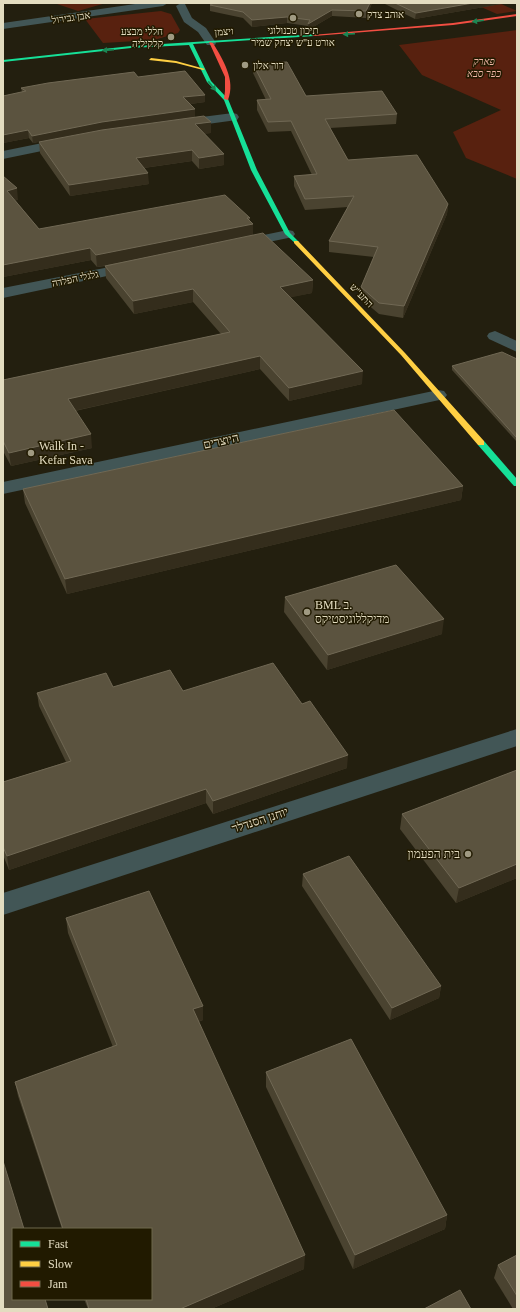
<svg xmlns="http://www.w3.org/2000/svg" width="520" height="1312" font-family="'Times New Roman','Noto Sans Hebrew',serif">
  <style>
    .green { fill: #58210f }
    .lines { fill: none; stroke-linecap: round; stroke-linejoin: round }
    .street { fill: #425656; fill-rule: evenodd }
    .fast { fill: #16e098; fill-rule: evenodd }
    .slow { fill: #ffcf43; fill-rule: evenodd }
    .jam { fill: #f24e42; fill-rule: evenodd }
    .wall { fill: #4a4330 }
    .shaded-wall { fill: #342d1c }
    .building { fill: #5b533f; stroke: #706854 }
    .oneway { fill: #1b8754 }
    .poi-dot { fill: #a09a82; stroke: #211a00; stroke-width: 1.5 }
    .labels { text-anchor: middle; stroke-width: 3; stroke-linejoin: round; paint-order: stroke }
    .far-poi-label { font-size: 10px; fill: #e3dcc0; stroke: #211a00; text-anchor: start }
    .far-street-label { font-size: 10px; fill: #e3dcc0; stroke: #211a00 }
    .far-park-label { font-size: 10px; font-style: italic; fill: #eeb4a4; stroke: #211a00 }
    .street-label { font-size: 12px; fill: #e3dcc0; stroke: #211a00 }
    .poi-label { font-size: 12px; fill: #e3dcc0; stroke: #211a00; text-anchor: start }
  </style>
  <rect width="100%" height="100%" fill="#231f0f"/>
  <g class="green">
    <polygon points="54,3 106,3 78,11"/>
    <polygon points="472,3 499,3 517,11 497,14"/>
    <polygon points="161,11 171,14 180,30 178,33 154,40 103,43 85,19"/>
    <polygon points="517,30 517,179 466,158 453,132 501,110 422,75 399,45"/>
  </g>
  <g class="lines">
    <g class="street">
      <polygon points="142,3 168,3 163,6 3,29 3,23"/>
      <polygon points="181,3 185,4 192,18 206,28 216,43 215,45 207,45 198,32 184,22 176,6"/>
      <polygon points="233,113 237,114 239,117 237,120 178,128 172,124 178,120"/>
      <polygon points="67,138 71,139 73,142 71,145 3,159 3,151"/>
      <polygon points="288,230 293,231 295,234 293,237 239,248 234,247 232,244 234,241"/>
      <polygon points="135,262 140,263 142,266 140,269 3,298 3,288"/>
      <polygon points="495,331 517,341 517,352 489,339 487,336 489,333"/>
      <polygon points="438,390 444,391 447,395 444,399 3,494 3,482"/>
      <polygon points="517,729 517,746 3,915 3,893"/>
    </g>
    <g class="fast">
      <polygon points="316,34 314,36 193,44 211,81 228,99 257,170 290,233 299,242 296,244 285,234 251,170 224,100 207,82 189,45 131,48 3,62 3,60 131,46"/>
      <polygon points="478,441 484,441 517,479 517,486 514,486 478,445"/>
    </g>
    <g class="slow">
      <polygon points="151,58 176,61 205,69 203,70 176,63 149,60"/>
      <polygon points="294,241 298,241 405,353 484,441 484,445 478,445 401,355 294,243"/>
    </g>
    <g class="jam">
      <polygon points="517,14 517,16 453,25 314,36 312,35 453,23"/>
      <path d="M209 42 213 43C223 60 236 80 228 100L224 99 225 91V77Z"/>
    </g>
  </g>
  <g class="wall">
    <polygon points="372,3 366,18 332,16 308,30 308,26 287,23 252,27 243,18 210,11 210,5"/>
    <polygon points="383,3 507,3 415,19"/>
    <polygon points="253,64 306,96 397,114 396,124 330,128 348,160 448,204 447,214 403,318 379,314 360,298 361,287 374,257 329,252 329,241 348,207 305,210 294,186 294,176 312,175 291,131 268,132 257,110 257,100 266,100 253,73"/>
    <polygon points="138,77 205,102 190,104 195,117 103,130 33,143 29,138 3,143 3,96 22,92 21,88"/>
    <polygon points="211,133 204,134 224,165 199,169 192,161 144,168 149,184 70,196 40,153 39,142"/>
    <polygon points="3,176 18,200 15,200 39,229 250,218 250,221 253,224 253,235 313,280 312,293 290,297 362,384 289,401 260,369 75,411 92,448 11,466 3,451 3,380 221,334 193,302 134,314 106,278 105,266 97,267 91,260 3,277"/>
    <polygon points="517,359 517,442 452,370 452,366"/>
    <polygon points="463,486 461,500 67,594 25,503 23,489"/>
    <polygon points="285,597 442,634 327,670 284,612"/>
    <polygon points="113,687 183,691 347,768 213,814 206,803 9,870 3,855 3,782 66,762 39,706 37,693"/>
    <polygon points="517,770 517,878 456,903 400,829 402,814"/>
    <polygon points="303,874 441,986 439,998 390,1020 302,886"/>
    <polygon points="66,918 203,1020 198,1022 304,1269 211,1309 88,1309 84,1299 151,1299 151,1229 62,1229 18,1096 15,1082 113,1047 68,933"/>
    <polygon points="266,1072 447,1215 445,1229 353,1269 266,1087"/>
    <polygon points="517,1255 517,1309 513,1309 494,1278 498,1265"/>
  </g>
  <g class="shaded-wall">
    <polygon points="370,3 372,3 366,18 366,11"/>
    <polygon points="473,3 507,3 415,19 416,13"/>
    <polygon points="332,10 332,16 308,30 308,24"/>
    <polygon points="287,17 287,23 252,27 252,20"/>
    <polygon points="205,95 205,102 183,105 183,97"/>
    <polygon points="195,109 195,117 103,130 33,143 32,136 102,122"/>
    <polygon points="211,122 211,133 195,135 195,124"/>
    <polygon points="28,130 29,138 3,143 3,135"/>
    <polygon points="192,150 192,161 136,169 136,158"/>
    <polygon points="224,154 224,165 199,169 199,158"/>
    <polygon points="148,173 149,184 70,196 69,185"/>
    <polygon points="17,188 18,200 9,202 7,191"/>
    <polygon points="448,204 447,214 403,318 404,306"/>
    <polygon points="247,218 250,218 250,225 253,224 253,236 97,267 96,255"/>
    <polygon points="90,248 91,260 3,277 3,265"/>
    <polygon points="313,280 312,293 279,300 280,287"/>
    <polygon points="193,289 193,302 134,314 133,301"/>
    <polygon points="260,356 260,369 69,412 68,399"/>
    <polygon points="363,371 362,384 289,401 289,388"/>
    <polygon points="91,434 92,448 11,466 9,453"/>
    <polygon points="463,486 461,500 67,594 65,579"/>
    <polygon points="444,619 442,634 327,670 328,655"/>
    <polygon points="348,755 347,768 213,814 213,801"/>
    <polygon points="206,789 206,803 9,870 7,856"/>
    <polygon points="517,864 517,878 456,903 459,888"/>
    <polygon points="441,986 439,998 390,1020 392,1008"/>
    <polygon points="203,1006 203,1020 193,1023 193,1009"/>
    <polygon points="447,1215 445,1229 353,1269 355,1255"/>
    <polygon points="305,1255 304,1269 211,1309 180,1309"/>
  </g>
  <g class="building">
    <polygon points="214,3 370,3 366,11 332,10 308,24 310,20 287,17 252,20 243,12 210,5"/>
    <polygon points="395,3 473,3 416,13"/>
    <polygon points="287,62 306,96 382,91 397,114 325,119 348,160 417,155 448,204 404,306 379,303 361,287 378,247 329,241 354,196 305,199 294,176 317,174 291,121 268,122 257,100 271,99 253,64"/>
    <polygon points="185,71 205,95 183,97 195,109 102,122 32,136 28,130 3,135 3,96 26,91 21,88 48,83 134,72 138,77"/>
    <polygon points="204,116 211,122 195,124 224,154 199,158 192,150 136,158 148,173 69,185 39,142 102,130"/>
    <polygon points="3,176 17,188 7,191 39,229 225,195 250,218 247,218 253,224 96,255 90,248 3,265"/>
    <polygon points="263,233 313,280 280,287 363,371 289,388 260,356 68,399 91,434 9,453 3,441 3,380 230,332 193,289 133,301 105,266"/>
    <polygon points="502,352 517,359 517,438 452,366"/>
    <polygon points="394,410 463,486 65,579 23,489"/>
    <polygon points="396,565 444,619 328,655 285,597"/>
    <polygon points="273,663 302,704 310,701 348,755 213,801 206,789 7,856 3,847 3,782 71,761 37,693 106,673 113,687 170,670 183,691"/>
    <polygon points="517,770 517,864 459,888 402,814"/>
    <polygon points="349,856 441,986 392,1008 303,874"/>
    <polygon points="149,891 203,1006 193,1009 305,1255 180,1309 89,1309 86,1299 151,1299 151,1229 63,1229 15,1082 117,1045 66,918"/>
    <polygon points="351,1039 447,1215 355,1255 266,1072"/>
    <polygon points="3,1161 24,1229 13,1229 13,1299 45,1299 48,1309 3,1309"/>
    <polygon points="517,1255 517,1296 498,1265"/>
    <polygon points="460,1290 471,1309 424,1309"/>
  </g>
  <defs><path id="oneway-solid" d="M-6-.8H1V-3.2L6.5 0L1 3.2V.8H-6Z"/></defs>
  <g class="oneway">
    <use href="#oneway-solid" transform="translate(478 21) rotate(173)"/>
    <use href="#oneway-solid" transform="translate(349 34) rotate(176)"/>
    <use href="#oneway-solid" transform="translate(108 50) rotate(176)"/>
    <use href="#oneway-solid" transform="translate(212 86) rotate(52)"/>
  </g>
  <g class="poi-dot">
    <circle cx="359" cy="14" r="4"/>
    <circle cx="293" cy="18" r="4"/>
    <circle cx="171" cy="37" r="4"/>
    <circle cx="245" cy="65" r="4"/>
    <circle cx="31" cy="453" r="4"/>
    <circle cx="307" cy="612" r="4"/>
    <circle cx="468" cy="854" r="4"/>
  </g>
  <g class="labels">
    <g class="far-poi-label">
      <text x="367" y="18">אוהב צדק</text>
      <text x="293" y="34" text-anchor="middle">תיכון טכנולוגי<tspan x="293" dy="12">אורט ע"ש יצחק שמיר</tspan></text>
      <text x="163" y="35" text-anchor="end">חללי מבצע<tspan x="163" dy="12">קלקיליה</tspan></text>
      <text x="253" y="69">דור אלון</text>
    </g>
    <g class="far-street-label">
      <text transform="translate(71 17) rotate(-8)" y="4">אבן גבירול</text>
      <text transform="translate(224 31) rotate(-4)" y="4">ויצמן</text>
      <text transform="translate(75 278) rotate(-12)" y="4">גלגלי הפלדה</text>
      <text transform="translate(362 295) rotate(46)" y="4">התע"ש</text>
    </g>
    <g class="far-park-label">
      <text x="484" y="65">פארק<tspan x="484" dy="12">כפר סבא</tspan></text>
    </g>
    <g class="street-label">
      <text transform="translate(221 441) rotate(-12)" y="4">היוצרים</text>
      <text transform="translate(260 820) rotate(-18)" y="4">יוחנן הסנדלר</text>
    </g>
    <g class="poi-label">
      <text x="39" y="450">Walk In -<tspan x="39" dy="14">Kefar Sava</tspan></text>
      <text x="315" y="609">BML ב.<tspan x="315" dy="14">מדיקללוגיסטיקס</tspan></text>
      <text x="460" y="858" text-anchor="end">בית הפעמון</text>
    </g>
  </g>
  <rect width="520" height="1312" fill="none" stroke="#e3dcc0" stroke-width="8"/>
  <rect x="12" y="1228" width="140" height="72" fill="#211a00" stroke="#6f684d"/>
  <rect x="20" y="1241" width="20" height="6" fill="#16e098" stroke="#6f684d"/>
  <text x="48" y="1248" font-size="12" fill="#e3dcc0">Fast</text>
  <rect x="20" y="1261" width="20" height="6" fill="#ffcf43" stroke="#6f684d"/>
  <text x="48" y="1268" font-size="12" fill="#e3dcc0">Slow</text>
  <rect x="20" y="1281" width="20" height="6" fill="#f24e42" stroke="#6f684d"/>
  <text x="48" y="1288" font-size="12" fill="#e3dcc0">Jam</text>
</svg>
